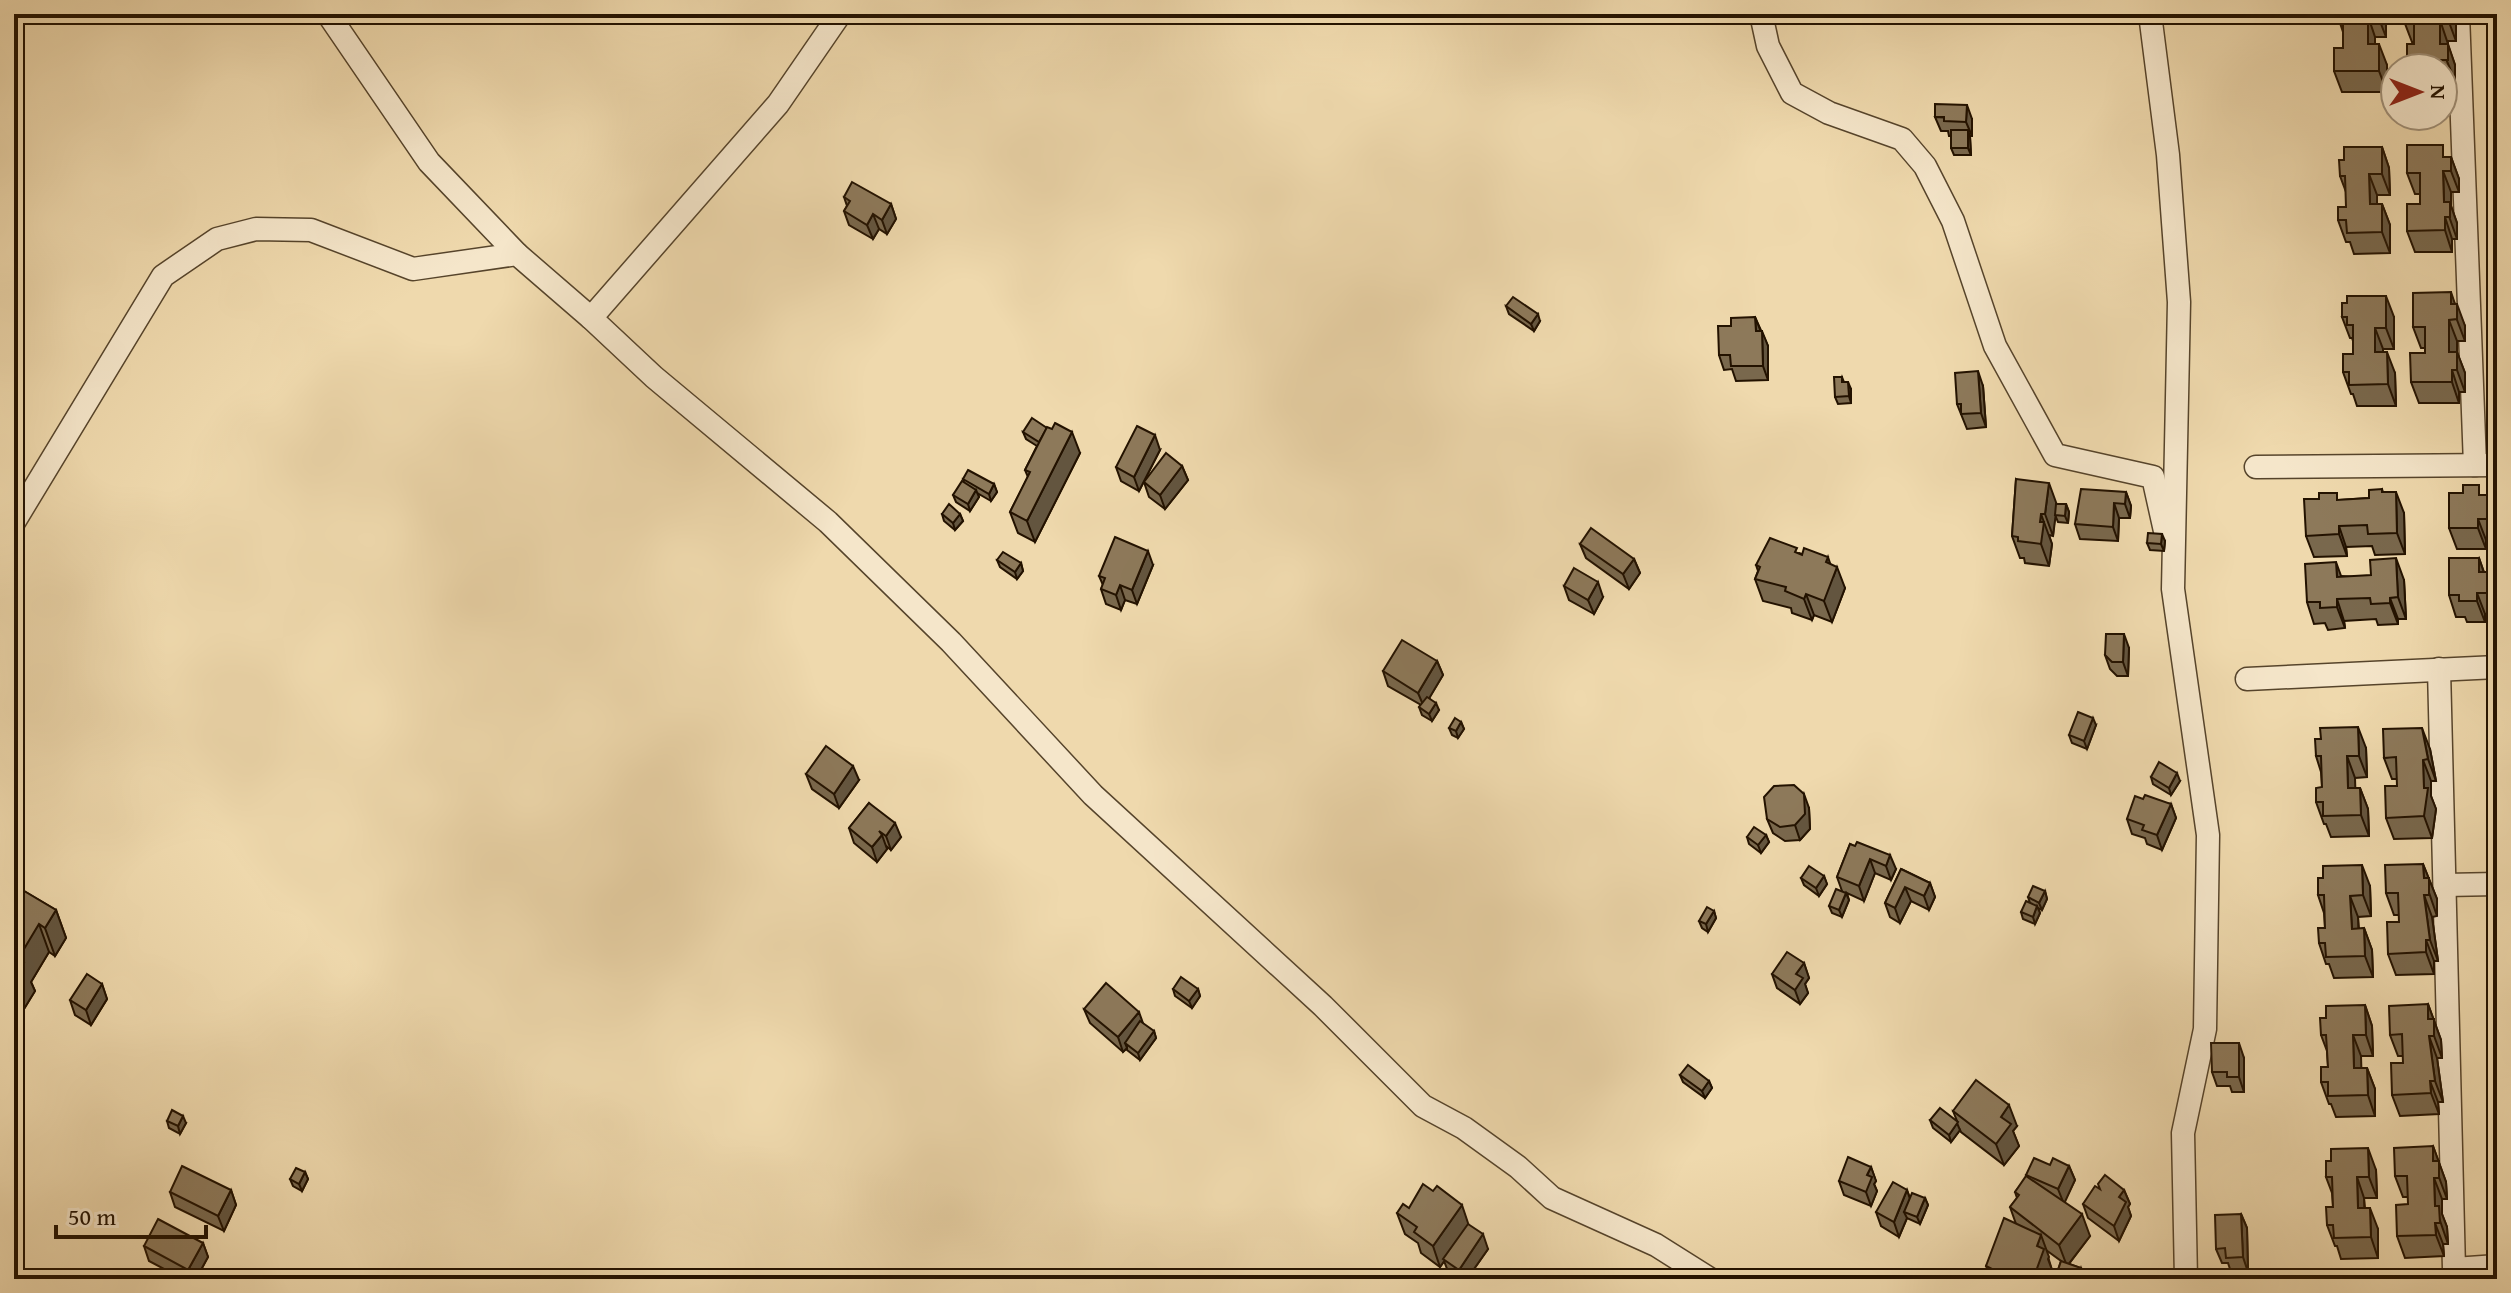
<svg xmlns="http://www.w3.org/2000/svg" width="2511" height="1293" font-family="'Gentium Book Plus',serif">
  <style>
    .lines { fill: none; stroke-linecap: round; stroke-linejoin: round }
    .street-casing { stroke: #56442b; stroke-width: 25 }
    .street { stroke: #f5e6ca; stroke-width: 22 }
    .wall { fill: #79684d; stroke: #231200; stroke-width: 2 }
    .shaded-wall { fill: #63553f; stroke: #231200; stroke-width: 2 }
    .building { fill: #8d795a; stroke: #231200; stroke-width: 2 }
  </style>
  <rect width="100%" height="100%" fill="#efd9ad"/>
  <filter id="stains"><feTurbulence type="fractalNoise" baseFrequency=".0025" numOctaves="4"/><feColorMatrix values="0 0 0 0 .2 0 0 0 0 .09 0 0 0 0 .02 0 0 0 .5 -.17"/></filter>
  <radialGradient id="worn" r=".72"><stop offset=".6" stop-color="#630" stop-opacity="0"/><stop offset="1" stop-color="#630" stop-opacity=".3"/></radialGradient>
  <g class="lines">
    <g class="street-casing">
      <g id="street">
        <polyline points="328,14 429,162 517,254"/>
        <polyline points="1761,14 1768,46 1792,93 1829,113 1902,139 1925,166 1953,221 1995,346 2055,455 2153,477 2165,531"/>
        <polyline points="2150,14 2168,155 2179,302 2173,589 2208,835 2205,1029 2183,1133 2186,1279"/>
        <polyline points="2458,14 2475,465"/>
        <polyline points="591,318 654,377 828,522 951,642 1093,795 1323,1006 1423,1106 1464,1128 1518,1167 1552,1198 1656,1245 1710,1279"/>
        <polyline points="2256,467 2497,465"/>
        <polyline points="14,522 163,276 217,239 256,229 311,230 413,269 517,254 591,318 778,104 840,14"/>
        <polyline points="2439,669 2454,1269 2497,1266"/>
        <polyline points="2247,679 2497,667"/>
        <polyline points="2445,885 2497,884"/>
      </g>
    </g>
    <use href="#street" class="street"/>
  </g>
  <g class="wall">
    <polygon points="2337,14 2386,14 2386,37 2375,37 2375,44 2387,65 2387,92 2342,92 2334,71 2343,48 2343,32"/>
    <polygon points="2453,14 2456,22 2456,41 2448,41 2448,45 2455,65 2455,81 2448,81 2448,91 2443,91 2443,68 2414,44 2414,42 2412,42 2404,21"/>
    <polygon points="1935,117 1972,119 1972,136 1970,136 1971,155 1954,155 1951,148 1951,136 1949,136 1948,131 1941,131"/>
    <polygon points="2382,147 2389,168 2390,195 2377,195 2377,204 2382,204 2390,225 2390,253 2354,254 2350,242 2346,242 2338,220 2346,207 2346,192 2340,176 2344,160"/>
    <polygon points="2447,157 2451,157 2459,179 2459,192 2451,192 2451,206 2457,223 2457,239 2452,239 2452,252 2415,252 2407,231 2420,204 2420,194 2415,194 2407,173"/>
    <polygon points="844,197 891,204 896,219 887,234 879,229 873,239 849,225 844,211 847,206"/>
    <polygon points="2455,304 2465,326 2465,341 2457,341 2457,352 2465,373 2465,392 2459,392 2459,403 2419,403 2411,382 2425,353 2425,348 2421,348 2413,327"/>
    <polygon points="1506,306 1540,321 1534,331 1509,314"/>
    <polygon points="1755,317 1768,346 1768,380 1736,381 1732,369 1724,370 1719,355 1731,326"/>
    <polygon points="2342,317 2394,317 2394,349 2383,349 2383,352 2395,373 2396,406 2357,406 2353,394 2351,394 2343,372 2353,354 2353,341 2352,338 2350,338"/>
    <polygon points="1842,377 1844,382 1851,389 1851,403 1838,404 1835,397"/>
    <polygon points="1983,386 1986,427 1967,429 1957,404"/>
    <polygon points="1023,432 1080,453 1035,542 1018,533 1010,512 1028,477 1025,470 1037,446 1026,439"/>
    <polygon points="1160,450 1139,491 1121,481 1116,467"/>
    <polygon points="1182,466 1188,480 1165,509 1149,497 1144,482"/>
    <polygon points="963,479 994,484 997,492 991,501 977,493 979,497 970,511 956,502 953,495 964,483"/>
    <polygon points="2016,479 2056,504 2066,504 2069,512 2068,523 2058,522 2055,515 2053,536 2049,535 2052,544 2049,566 2025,563 2024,558 2020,558 2012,536"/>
    <polygon points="2382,489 2383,492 2404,513 2405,554 2375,555 2372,546 2346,547 2347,556 2314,557 2306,536 2339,500 2369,498"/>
    <polygon points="2126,492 2131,506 2130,518 2119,518 2118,541 2080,539 2075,524"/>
    <polygon points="2482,495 2497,495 2497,540 2486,540 2486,549 2457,549 2449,528"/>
    <polygon points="942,514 960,514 963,521 955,530 944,521"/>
    <polygon points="2165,541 2164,551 2150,550 2147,543"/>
    <polygon points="1580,544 1634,559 1640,573 1629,589 1586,558"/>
    <polygon points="1799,553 1830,564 1845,588 1832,622 1814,615 1812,620 1792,613 1791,608 1763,601 1755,579 1758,571 1756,565"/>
    <polygon points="2479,558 2484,572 2497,572 2497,614 2485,614 2485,622 2467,622 2465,617 2456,617 2449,595"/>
    <polygon points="997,560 1021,563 1023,571 1017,579 1000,567"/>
    <polygon points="1153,565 1137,604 1125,600 1121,610 1106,604 1101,589 1103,585 1099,576"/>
    <polygon points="2341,576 2404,580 2406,619 2398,619 2398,624 2378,625 2376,619 2344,621 2345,628 2328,630 2325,623 2314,624 2307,602"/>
    <polygon points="1564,586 1603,597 1594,614 1569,600"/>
    <polygon points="2129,648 2128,676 2117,676 2110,669 2105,655"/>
    <polygon points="1437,661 1443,675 1429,698 1439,710 1432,721 1422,715 1419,707 1421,705 1388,686 1383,671"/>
    <polygon points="1461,722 1464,729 1458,738 1452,735 1449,728"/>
    <polygon points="2096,725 2087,749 2072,743 2069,735"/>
    <polygon points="2366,748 2367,777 2355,778 2355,788 2360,788 2368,809 2369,836 2331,837 2326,824 2324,824 2316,802 2322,787 2321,772 2316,756"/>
    <polygon points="2430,749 2436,781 2431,781 2431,796 2436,809 2432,838 2394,839 2386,818 2397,786 2397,779 2392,779 2384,758"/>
    <polygon points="806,774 859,780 839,808 812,789"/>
    <polygon points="2151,777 2180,781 2171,795 2153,784"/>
    <polygon points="2143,799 2171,804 2176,818 2162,850 2147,844 2145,838 2132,834 2127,819"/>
    <polygon points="869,803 901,837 891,850 886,846 887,849 877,862 854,843 849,828"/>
    <polygon points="1809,808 1810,829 1800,840 1785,841 1773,833 1767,819"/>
    <polygon points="1766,835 1769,842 1761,853 1749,844 1747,837"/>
    <polygon points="1850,844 1896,869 1891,880 1875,873 1864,901 1847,893 1849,900 1842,917 1832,913 1829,906 1842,891 1837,877"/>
    <polygon points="2423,864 2437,899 2437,916 2432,917 2438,961 2434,961 2434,974 2396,975 2388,954 2399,922 2399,915 2394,915 2386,893"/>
    <polygon points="1901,869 1930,883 1935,897 1929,910 1911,901 1900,923 1890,917 1885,903"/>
    <polygon points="1824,876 1827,884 1819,896 1804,885 1801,878"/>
    <polygon points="14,885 56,910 66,938 55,956 49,952 31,982 35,991 24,1009 14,1003"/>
    <polygon points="2370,886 2371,916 2358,917 2359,929 2364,928 2372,950 2373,977 2334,978 2329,964 2326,964 2319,943 2325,928 2324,913 2318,895"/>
    <polygon points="2045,891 2047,899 2042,910 2038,908 2040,913 2035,924 2023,919 2021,912 2030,903 2028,897"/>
    <polygon points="1714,911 1716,918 1708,932 1702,928 1699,921"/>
    <polygon points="1804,963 1809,978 1805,984 1808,993 1800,1004 1777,988 1772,974"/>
    <polygon points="102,984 107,999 91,1025 75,1015 70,1000"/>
    <polygon points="1173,989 1198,989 1200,996 1192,1008 1175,996"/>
    <polygon points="2428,1004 2441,1040 2442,1058 2437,1058 2443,1102 2438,1102 2439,1114 2400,1116 2392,1095 2403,1063 2403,1056 2398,1056 2390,1035"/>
    <polygon points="2365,1005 2372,1026 2373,1056 2361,1056 2361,1068 2367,1068 2375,1089 2375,1116 2336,1117 2331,1104 2329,1104 2321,1082 2328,1067 2327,1051 2321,1035 2326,1018"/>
    <polygon points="1084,1009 1154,1031 1156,1038 1140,1060 1127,1050 1127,1048 1123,1052 1090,1023"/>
    <polygon points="2244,1058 2244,1092 2232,1092 2230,1086 2217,1086 2212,1072"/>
    <polygon points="1680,1075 1709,1081 1712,1088 1705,1098 1683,1082"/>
    <polygon points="1953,1111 2017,1126 2013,1131 2019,1146 2004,1165 1961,1132 1960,1130 1951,1142 1933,1128 1930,1120 1957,1121"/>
    <polygon points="167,1121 186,1123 180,1134 169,1128"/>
    <polygon points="2433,1146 2446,1182 2447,1199 2442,1199 2442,1214 2447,1227 2448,1244 2443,1244 2444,1256 2405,1258 2397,1236 2408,1204 2408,1197 2403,1197 2395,1176"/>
    <polygon points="2050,1165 2069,1166 2075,1180 2064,1202 2090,1236 2069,1264 2081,1268 2085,1279 2055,1279 2061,1261 2046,1250 2052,1270 2049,1279 1991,1279 1986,1266 2016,1224 2010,1207 2017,1198 2015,1192 2027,1177 2026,1175"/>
    <polygon points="1871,1167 1876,1181 1874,1184 1877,1191 1871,1206 1844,1195 1839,1181"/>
    <polygon points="2376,1170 2377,1198 2364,1198 2365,1208 2378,1229 2378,1258 2341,1259 2337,1246 2335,1246 2327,1225 2333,1207 2332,1193 2326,1177"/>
    <polygon points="305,1172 308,1179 302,1191 293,1186 290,1179"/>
    <polygon points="2100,1189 2124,1190 2130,1204 2128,1207 2131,1216 2119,1241 2088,1218 2083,1204"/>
    <polygon points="231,1190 236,1205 224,1231 175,1207 170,1192"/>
    <polygon points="1907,1190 1910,1198 1925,1198 1928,1205 1920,1224 1907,1218 1899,1237 1881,1226 1876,1212"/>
    <polygon points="1409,1208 1469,1225 1488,1249 1467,1279 1456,1279 1449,1274 1444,1261 1440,1267 1421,1253 1418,1243 1405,1234 1397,1213"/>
    <polygon points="2241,1214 2247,1228 2248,1269 2253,1276 2253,1279 2233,1279 2232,1272 2231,1272 2228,1263 2222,1263 2216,1249"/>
    <polygon points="203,1243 208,1257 196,1279 183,1279 149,1261 144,1246"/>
  </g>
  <g class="shaded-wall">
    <polygon points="2378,14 2386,14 2386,37 2378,16"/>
    <polygon points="2446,14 2453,14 2456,22 2456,41"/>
    <polygon points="2368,16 2375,37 2375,65 2368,44"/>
    <polygon points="2440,20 2455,65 2455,81 2440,44"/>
    <polygon points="2379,44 2387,65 2387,92 2379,71"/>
    <polygon points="2441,60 2448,81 2448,91 2443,76 2443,68 2441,68"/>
    <polygon points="1967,105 1972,119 1972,136 1966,122"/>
    <polygon points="1968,130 1970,137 1971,155 1968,148"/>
    <polygon points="2382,147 2389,168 2390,195 2382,174"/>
    <polygon points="2451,157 2459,179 2459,192 2451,171"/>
    <polygon points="2443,171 2451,192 2451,206 2457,223 2457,239 2444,202"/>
    <polygon points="2369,174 2377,195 2377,226 2370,204"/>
    <polygon points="891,204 896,219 887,234 882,220"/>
    <polygon points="2382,204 2390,225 2390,253 2382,232"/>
    <polygon points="873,214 879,229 873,239 867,225"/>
    <polygon points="2445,217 2452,239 2452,252 2445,230"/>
    <polygon points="2451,292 2457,310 2457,304 2465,326 2465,341 2451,304"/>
    <polygon points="2386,296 2394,317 2394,349 2386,328"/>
    <polygon points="1538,314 1540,321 1534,331 1531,324"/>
    <polygon points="1755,317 1761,332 1756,331"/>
    <polygon points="2449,320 2457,341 2457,370 2449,352"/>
    <polygon points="2375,328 2383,349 2383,373 2375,352"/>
    <polygon points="1762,331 1768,346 1768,380 1763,366"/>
    <polygon points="2387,352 2395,373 2396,406 2388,384"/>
    <polygon points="2457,352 2465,373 2465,392 2457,370"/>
    <polygon points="2452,370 2459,392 2459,403 2452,382"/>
    <polygon points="1978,371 1983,386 1986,427 1981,413"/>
    <polygon points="1848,382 1851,389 1851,403 1849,396"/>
    <polygon points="1072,432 1080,453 1035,542 1027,521"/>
    <polygon points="1155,435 1160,450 1139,491 1134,477"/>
    <polygon points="1182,466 1188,480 1165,509 1160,495"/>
    <polygon points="2049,483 2057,505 2053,536 2045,514"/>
    <polygon points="994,484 997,492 991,501 989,494"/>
    <polygon points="976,490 979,497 970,511 968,504"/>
    <polygon points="2126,492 2131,506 2130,518 2125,504"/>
    <polygon points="2396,492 2404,513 2405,554 2397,533"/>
    <polygon points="2114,503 2119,518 2118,541 2113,527"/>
    <polygon points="2066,504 2069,512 2068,523 2065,516"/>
    <polygon points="960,514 963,521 955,530 953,523"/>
    <polygon points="2041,514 2052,544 2049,566 2041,544 2040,522"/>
    <polygon points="2478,519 2486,540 2486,549 2478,528"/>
    <polygon points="2339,526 2346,547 2347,556 2339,534"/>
    <polygon points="2162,534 2165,541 2164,551 2161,544"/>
    <polygon points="1148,551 1153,565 1137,604 1132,590"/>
    <polygon points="1828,557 1834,575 1837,567 1845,588 1832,622 1824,601 1826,562"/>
    <polygon points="2396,558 2404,580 2406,619 2398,597"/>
    <polygon points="2479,558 2486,579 2479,572"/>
    <polygon points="1634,559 1640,573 1629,589 1623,574"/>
    <polygon points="2336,562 2344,584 2337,577"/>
    <polygon points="1021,563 1023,571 1017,579 1015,572"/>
    <polygon points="1598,582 1603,597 1594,614 1588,600"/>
    <polygon points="1120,585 1125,600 1121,610 1116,595"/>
    <polygon points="2477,593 2485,614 2485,622 2477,601"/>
    <polygon points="1806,594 1814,615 1812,620 1804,599"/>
    <polygon points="2390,598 2398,619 2398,624 2390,603"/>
    <polygon points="2337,599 2344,621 2345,628 2337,607"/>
    <polygon points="2124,634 2129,648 2128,676 2123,662"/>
    <polygon points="1437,661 1443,675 1424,707 1418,693"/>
    <polygon points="1436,703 1439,710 1432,721 1429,714"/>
    <polygon points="2093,718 2096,725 2087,749 2084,741"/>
    <polygon points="1461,722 1464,729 1458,738 1456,731"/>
    <polygon points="2358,727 2366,748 2367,777 2359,756"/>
    <polygon points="2422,728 2430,749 2436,781 2428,759"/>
    <polygon points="2347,756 2355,778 2356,810 2348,788"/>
    <polygon points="2423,760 2431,781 2431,796 2436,809 2432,838 2424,816"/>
    <polygon points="853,766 859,780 839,808 834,794"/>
    <polygon points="2177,773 2180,781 2171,795 2169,788"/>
    <polygon points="2360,788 2368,809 2369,836 2361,815"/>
    <polygon points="1804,794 1809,808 1810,829 1800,840 1795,825"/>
    <polygon points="2171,804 2176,818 2162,850 2157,835"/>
    <polygon points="895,823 901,837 891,850 886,836"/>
    <polygon points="882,835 887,849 877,862 872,847"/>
    <polygon points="1766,835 1769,842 1761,853 1758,845"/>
    <polygon points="1890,855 1896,869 1891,880 1886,866"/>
    <polygon points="1870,859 1875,873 1864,901 1859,886"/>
    <polygon points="2423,864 2437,899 2437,916 2424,878"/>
    <polygon points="2362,865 2370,886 2371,916 2363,895"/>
    <polygon points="1824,876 1827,884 1819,896 1816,888"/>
    <polygon points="1930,883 1935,897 1929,910 1924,896"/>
    <polygon points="1905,887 1911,901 1900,923 1895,908"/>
    <polygon points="2045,891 2047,899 2042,910 2039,903"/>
    <polygon points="1846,893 1849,900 1842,917 1839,910"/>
    <polygon points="2424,895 2432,917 2438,961 2430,940"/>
    <polygon points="2350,896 2358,917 2359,950 2352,929"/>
    <polygon points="2037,906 2040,913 2035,924 2033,917"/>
    <polygon points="56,910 66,938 55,956 45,928"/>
    <polygon points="1714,911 1716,918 1708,932 1706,924"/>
    <polygon points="39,924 49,952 31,982 35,991 24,1009 14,981 16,955"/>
    <polygon points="2364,928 2372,950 2373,977 2365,956"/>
    <polygon points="2426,940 2434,961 2434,974 2426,952"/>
    <polygon points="1804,963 1809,978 1805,984 1808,993 1800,1004 1795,990 1796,974"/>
    <polygon points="102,984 107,999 91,1025 86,1010"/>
    <polygon points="1198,989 1200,996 1192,1008 1189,1001"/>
    <polygon points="2428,1004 2441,1040 2442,1058 2428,1019"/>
    <polygon points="2365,1005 2372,1026 2373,1056 2366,1035"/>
    <polygon points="1139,1012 1144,1026 1125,1043 1127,1048 1123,1052 1118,1037"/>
    <polygon points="1154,1031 1156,1038 1140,1060 1138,1053"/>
    <polygon points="2353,1035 2361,1056 2362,1090 2354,1068"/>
    <polygon points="2429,1036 2437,1058 2443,1102 2435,1081"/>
    <polygon points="2239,1043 2244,1058 2244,1092 2239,1077"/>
    <polygon points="2367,1068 2375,1089 2375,1116 2368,1095"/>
    <polygon points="1709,1081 1712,1088 1705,1098 1702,1091"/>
    <polygon points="2430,1081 2438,1102 2439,1114 2431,1093"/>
    <polygon points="2009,1105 2017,1126 2013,1131 2019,1146 2004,1165 1996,1144 2001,1117"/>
    <polygon points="183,1116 186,1123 180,1134 178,1126"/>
    <polygon points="1957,1123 1960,1130 1951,1142 1949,1135"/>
    <polygon points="2433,1146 2446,1182 2447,1199 2433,1161"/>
    <polygon points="2368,1148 2376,1170 2377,1198 2369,1177"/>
    <polygon points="2069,1166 2075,1180 2064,1204 2058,1189"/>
    <polygon points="1871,1167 1876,1181 1874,1184 1877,1191 1871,1206 1866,1192 1867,1175"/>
    <polygon points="305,1172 308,1179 302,1191 299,1184"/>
    <polygon points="2357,1177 2364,1198 2365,1230 2358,1208"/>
    <polygon points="2434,1178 2442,1199 2442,1214 2447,1227 2448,1244 2435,1206"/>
    <polygon points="231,1190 236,1205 224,1231 218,1216"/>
    <polygon points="1907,1190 1912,1205 1904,1212 1907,1218 1899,1237 1894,1222"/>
    <polygon points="2124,1190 2130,1204 2128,1207 2131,1216 2119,1241 2114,1226 2119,1197"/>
    <polygon points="1925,1198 1928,1205 1920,1224 1917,1217"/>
    <polygon points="1462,1205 1469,1226 1440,1267 1433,1246"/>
    <polygon points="2370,1208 2378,1229 2378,1258 2371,1237"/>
    <polygon points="2082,1214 2090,1236 2067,1266 2059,1245"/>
    <polygon points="2241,1214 2247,1228 2248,1272 2243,1257"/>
    <polygon points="2435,1223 2443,1244 2444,1256 2436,1235"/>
    <polygon points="1483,1234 1488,1249 1467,1279 1462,1279 1459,1270"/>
    <polygon points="2041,1235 2049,1257 2048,1259 2052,1270 2049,1279 2037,1279 2035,1274 2037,1246"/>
    <polygon points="203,1243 208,1257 196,1279 191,1279 188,1270"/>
    <polygon points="2081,1268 2085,1279 2077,1279"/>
    <polygon points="2023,1270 2027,1279 2020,1279"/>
  </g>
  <g class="building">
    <polygon points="2337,14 2378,14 2378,16 2368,16 2368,44 2379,44 2379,71 2334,71 2334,48 2343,48 2343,15"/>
    <polygon points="2404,14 2449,14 2449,20 2440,20 2440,44 2448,44 2448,60 2441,60 2441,68 2407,68 2407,44 2414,44 2414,21 2404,21"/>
    <polygon points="1935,104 1967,105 1966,122 1944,121 1944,117 1935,117"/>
    <rect x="1951" y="130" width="17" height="18"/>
    <polygon points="2407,145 2443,145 2443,157 2451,157 2451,171 2443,171 2444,202 2450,202 2450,217 2445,217 2445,230 2407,231 2407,204 2420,204 2420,173 2407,173"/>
    <polygon points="2344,147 2382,147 2382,174 2369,174 2370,204 2382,204 2382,232 2347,233 2346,220 2338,220 2338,207 2346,207 2345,176 2340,176 2339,160 2344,160"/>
    <polygon points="852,182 891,204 882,220 873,214 867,225 844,211 850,201 844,197"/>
    <polygon points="2451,292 2451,304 2457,304 2457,319 2449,320 2449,352 2457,352 2457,370 2452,370 2452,382 2411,382 2410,353 2425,353 2425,327 2413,327 2413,293"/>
    <polygon points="2347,296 2386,296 2386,328 2375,328 2375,352 2387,352 2388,384 2349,385 2349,372 2343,372 2343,354 2353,354 2353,325 2347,325 2347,317 2342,317 2342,303 2347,303"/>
    <polygon points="1513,297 1538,314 1531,324 1506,306"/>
    <polygon points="1755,317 1756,331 1762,331 1763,366 1731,366 1730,355 1719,355 1718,326 1731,326 1731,318"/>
    <polygon points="1978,371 1981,413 1961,414 1961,404 1957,404 1955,373"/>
    <polygon points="1834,377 1842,377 1842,382 1848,382 1849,396 1835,397"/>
    <polygon points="1032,418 1047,428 1039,442 1023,432"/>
    <polygon points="1055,423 1072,432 1027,521 1010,512 1030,472 1025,470 1047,427 1052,429"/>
    <polygon points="1137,426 1155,435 1134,477 1116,467"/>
    <polygon points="1166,453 1182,466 1160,495 1144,482"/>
    <polygon points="968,470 994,484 989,494 963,479"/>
    <polygon points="2016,479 2049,483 2045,514 2041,514 2040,522 2044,522 2041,544 2018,541 2018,537 2012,536"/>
    <polygon points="962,481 976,490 968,504 953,495"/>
    <polygon points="2463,485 2479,485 2479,495 2497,495 2497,519 2478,519 2478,528 2449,528 2449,493 2463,493"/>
    <polygon points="2081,489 2126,492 2125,504 2114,503 2113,527 2075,524"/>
    <polygon points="2382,489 2382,492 2396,492 2397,533 2368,534 2367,525 2339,526 2339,534 2306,536 2304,499 2319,499 2319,493 2337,493 2337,500 2369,498 2369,490"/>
    <polygon points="949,504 960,514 953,523 942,514"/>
    <polygon points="2056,504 2066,504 2065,516 2055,515"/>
    <polygon points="1591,528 1634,559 1623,574 1580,544"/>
    <polygon points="2148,533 2162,534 2161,544 2147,543"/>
    <polygon points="1115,537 1148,551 1132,590 1120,585 1116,595 1101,589 1105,578 1099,576"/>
    <polygon points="1770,538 1797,548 1795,552 1802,555 1804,548 1828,557 1826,562 1837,567 1824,601 1806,594 1804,599 1785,591 1786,587 1755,579 1760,567 1756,565"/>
    <polygon points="1003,552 1021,563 1015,572 997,560"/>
    <polygon points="2396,558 2398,597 2390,598 2390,603 2371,604 2370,598 2337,599 2337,607 2320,608 2320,602 2307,602 2305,564 2336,562 2337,577 2371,575 2370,560"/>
    <polygon points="2449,558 2479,558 2479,572 2497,572 2497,593 2477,593 2477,601 2459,601 2459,595 2449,595"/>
    <polygon points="1574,568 1598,582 1588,600 1564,586"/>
    <polygon points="2106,634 2124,634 2123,662 2112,662 2105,655"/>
    <polygon points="1402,640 1437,661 1418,693 1383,671"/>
    <polygon points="1427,697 1436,703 1429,714 1419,707"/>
    <polygon points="2078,712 2093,718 2084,741 2069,735"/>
    <polygon points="1455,718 1461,722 1456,731 1449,728"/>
    <polygon points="2358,727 2359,756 2347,756 2348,788 2360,788 2361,815 2323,816 2323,802 2316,802 2316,788 2322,787 2321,756 2316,756 2315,739 2321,739 2320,728"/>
    <polygon points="2422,728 2428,759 2423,760 2424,788 2428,788 2424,816 2386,818 2385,786 2397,786 2396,757 2384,758 2383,729"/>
    <polygon points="826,746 853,766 834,794 806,774"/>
    <polygon points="2159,762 2177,773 2169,788 2151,777"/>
    <polygon points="1794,785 1804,794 1805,814 1795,825 1780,827 1767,819 1764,797 1774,786"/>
    <polygon points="2145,795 2171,804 2157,835 2142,830 2144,825 2127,819 2135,796 2143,799"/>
    <polygon points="869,803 895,823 886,836 879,831 882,835 872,847 849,828"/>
    <polygon points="1754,827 1766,835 1758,845 1747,837"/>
    <polygon points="1857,842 1890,855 1886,866 1870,859 1859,886 1837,877 1850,844 1855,846"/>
    <polygon points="2423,864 2424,878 2429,878 2429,895 2424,895 2430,940 2426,940 2426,952 2388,954 2387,922 2399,922 2398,893 2386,893 2385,865"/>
    <polygon points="2362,865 2363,895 2350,896 2352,929 2364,928 2365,956 2326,957 2325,943 2319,943 2318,928 2325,928 2324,895 2318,895 2318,878 2323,878 2323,866"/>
    <polygon points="1809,866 1824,876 1816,888 1801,878"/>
    <polygon points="1901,869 1930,883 1924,896 1905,887 1895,908 1885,903"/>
    <polygon points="14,885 56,910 45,928 39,924 18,959 24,963 14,980 14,936 21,925 14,920"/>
    <polygon points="2033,886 2045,891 2039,903 2028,897"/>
    <polygon points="1836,889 1846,893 1839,910 1829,906"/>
    <polygon points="2026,901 2037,906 2033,917 2021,912"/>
    <polygon points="1707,907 1714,911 1706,924 1699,921"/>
    <polygon points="1787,952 1804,963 1796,974 1803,978 1795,990 1772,974"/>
    <polygon points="87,974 102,984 86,1010 70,1000"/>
    <polygon points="1181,977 1198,989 1189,1001 1173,989"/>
    <polygon points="1106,983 1139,1012 1118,1037 1084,1009"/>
    <polygon points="2428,1004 2428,1019 2434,1019 2434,1036 2429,1036 2435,1081 2430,1081 2431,1093 2392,1095 2391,1063 2403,1063 2402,1034 2390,1035 2389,1006"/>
    <polygon points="2365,1005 2366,1035 2353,1035 2354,1068 2367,1068 2368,1095 2328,1096 2328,1082 2321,1082 2321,1067 2328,1067 2326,1035 2321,1035 2320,1018 2326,1018 2326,1006"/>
    <polygon points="1140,1021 1154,1031 1138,1053 1125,1043"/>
    <polygon points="2211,1043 2239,1043 2239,1077 2227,1077 2227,1072 2212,1072"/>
    <polygon points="1688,1065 1709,1081 1702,1091 1680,1075"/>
    <polygon points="1976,1080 2009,1105 2001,1117 2011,1124 1996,1144 1953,1111"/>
    <polygon points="1940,1108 1958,1122 1949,1135 1930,1120"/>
    <polygon points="172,1110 183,1116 178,1126 167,1121"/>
    <polygon points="2433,1146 2433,1161 2439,1161 2439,1178 2434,1178 2435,1206 2439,1206 2440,1223 2435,1223 2436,1235 2397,1236 2396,1205 2408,1204 2407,1176 2395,1176 2394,1148"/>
    <polygon points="2368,1148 2369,1177 2357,1177 2358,1208 2370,1208 2371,1237 2334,1238 2333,1225 2327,1225 2326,1207 2333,1207 2332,1177 2326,1177 2326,1161 2331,1161 2331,1149"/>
    <polygon points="1848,1157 1871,1167 1867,1175 1872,1177 1866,1192 1839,1181"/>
    <polygon points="2034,1158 2050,1165 2053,1158 2069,1166 2058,1189 2026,1175"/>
    <polygon points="182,1166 231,1190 218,1216 170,1192"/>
    <polygon points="296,1168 305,1172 299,1184 290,1179"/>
    <polygon points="2105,1175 2124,1190 2119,1197 2126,1202 2114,1226 2083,1204 2095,1186 2100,1189 2098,1184"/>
    <polygon points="2026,1176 2082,1214 2059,1245 2010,1207 2019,1195 2015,1192"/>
    <polygon points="1893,1182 1907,1190 1894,1222 1876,1212"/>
    <polygon points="1423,1184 1433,1191 1437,1186 1462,1205 1433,1246 1414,1232 1417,1227 1397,1213 1403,1204 1409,1208"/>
    <polygon points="1912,1193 1925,1198 1917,1217 1904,1212"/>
    <polygon points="2241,1214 2243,1257 2226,1258 2225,1248 2216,1249 2215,1215"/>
    <polygon points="2004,1218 2041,1235 2037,1246 2044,1249 2035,1274 2023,1270 2020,1279 2012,1279 1986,1266"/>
    <polygon points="158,1219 203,1243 188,1270 144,1246"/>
    <polygon points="1468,1224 1483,1234 1459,1270 1443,1259"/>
    <polygon points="2061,1261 2081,1268 2077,1279 2055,1279"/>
    <polygon points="2250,1269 2251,1279 2233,1279 2232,1270"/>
  </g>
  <rect width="2511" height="1293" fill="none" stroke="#efd9ad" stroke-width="48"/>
  <rect x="16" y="16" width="2479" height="1261" fill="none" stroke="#231200" stroke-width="4"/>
  <rect x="24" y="24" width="2463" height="1245" fill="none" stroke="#231200" stroke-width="2"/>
  <g transform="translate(2419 92) rotate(90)"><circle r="38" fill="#f5e6ca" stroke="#a19179" stroke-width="2"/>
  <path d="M0-6L14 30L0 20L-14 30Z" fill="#8f2418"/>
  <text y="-12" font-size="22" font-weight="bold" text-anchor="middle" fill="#231200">N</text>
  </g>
  <path d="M56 1225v12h150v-12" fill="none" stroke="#231200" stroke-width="4"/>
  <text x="68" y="1225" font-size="24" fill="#231200" stroke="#f5e6ca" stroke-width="6" paint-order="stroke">50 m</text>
  <rect width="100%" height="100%" filter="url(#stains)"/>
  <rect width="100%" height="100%" fill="url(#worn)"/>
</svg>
